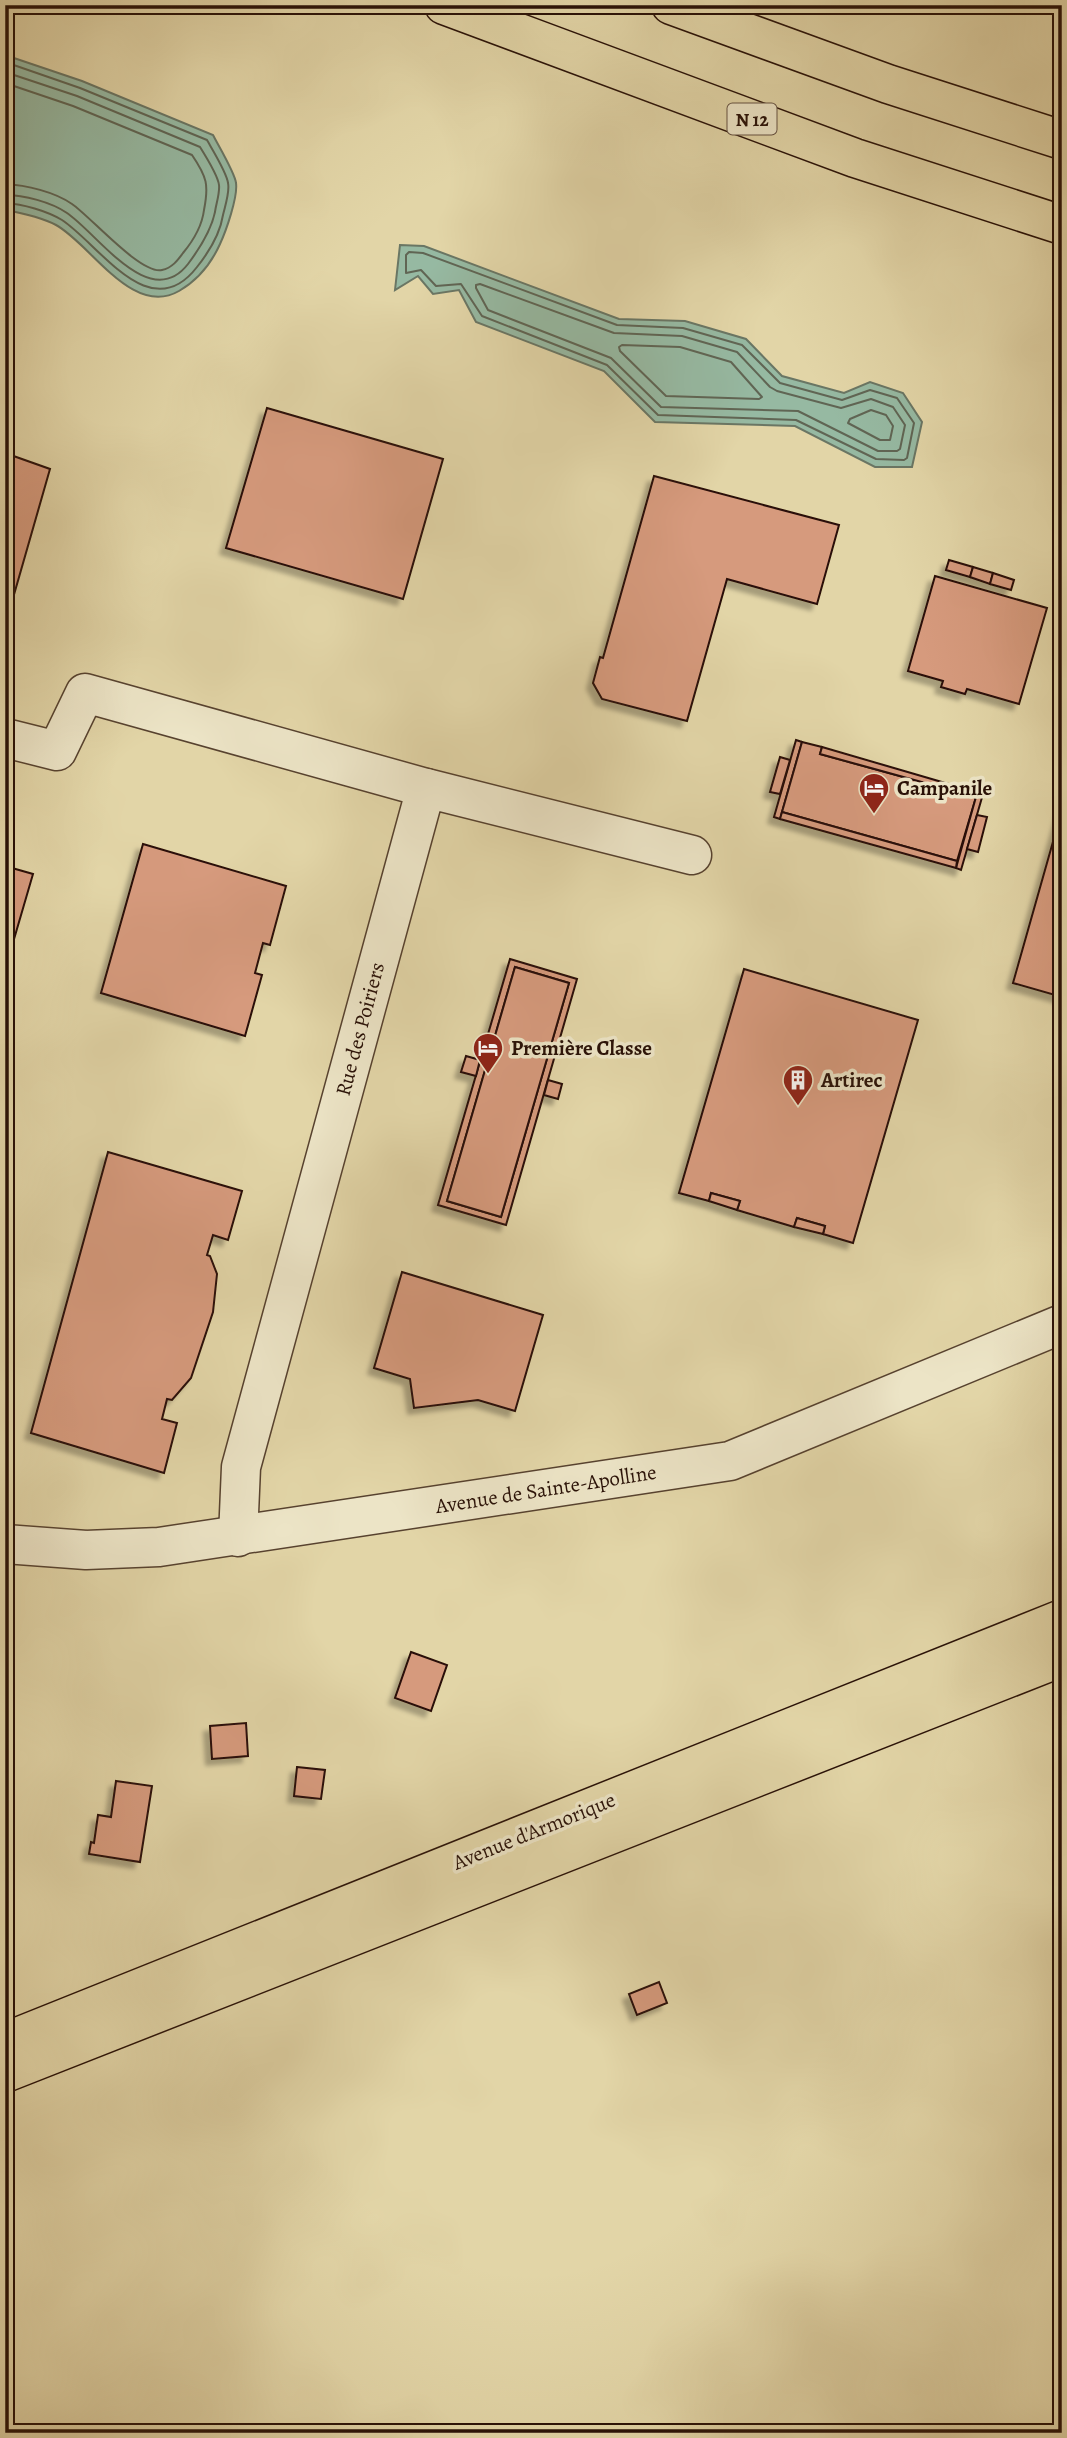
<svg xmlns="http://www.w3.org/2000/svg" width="1067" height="2438" font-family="Alegreya,serif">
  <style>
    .water { fill: #96b9a2; stroke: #6a7664; stroke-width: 2 }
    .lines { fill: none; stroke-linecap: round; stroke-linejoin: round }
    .shore { stroke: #606554; stroke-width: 2 }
    .building { fill: #d69a7d; stroke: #291107; stroke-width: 2; fill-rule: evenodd; filter: url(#shadow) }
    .minor-casing { stroke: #57422f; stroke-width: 41 }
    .major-casing { stroke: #291107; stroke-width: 41 }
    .highway-casing { stroke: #291107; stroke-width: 41 }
    .minor { stroke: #ece4c6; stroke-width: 38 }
    .major { stroke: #e2d5a7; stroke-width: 38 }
    .highway { stroke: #e2d5a7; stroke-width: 38 }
    .labels { text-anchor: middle; stroke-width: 7; stroke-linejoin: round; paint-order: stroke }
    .shield { fill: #ece4c6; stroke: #645040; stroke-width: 2 }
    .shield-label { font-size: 19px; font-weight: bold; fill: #291107 }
    .poi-label { font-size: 21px; font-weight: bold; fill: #291107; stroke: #ece4c6; text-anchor: start }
    .street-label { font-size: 21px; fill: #291107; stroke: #ece4c6 }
  </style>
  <defs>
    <filter id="shadow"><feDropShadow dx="-6" dy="6" stdDeviation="2" flood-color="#0004"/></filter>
  </defs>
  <rect width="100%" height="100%" fill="#e2d5a7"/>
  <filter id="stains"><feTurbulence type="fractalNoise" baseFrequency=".00286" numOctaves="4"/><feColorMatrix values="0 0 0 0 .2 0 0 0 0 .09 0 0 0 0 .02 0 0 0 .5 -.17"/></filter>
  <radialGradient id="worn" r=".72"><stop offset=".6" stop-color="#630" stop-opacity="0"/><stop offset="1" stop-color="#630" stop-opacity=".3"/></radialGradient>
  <g class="water">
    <path d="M5 55 82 81 213 135C218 145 235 173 236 183 238 197 226 231 220 244 211 264 198 280 179 291 132 318 91 244 56 225 41 217 22 213 5 210Z"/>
    <polygon points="400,245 424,246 619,319 685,321 746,339 782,376 844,393 870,382 903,393 922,422 912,467 875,467 795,426 655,422 604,371 476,322 459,290 433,294 418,276 395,290"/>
  </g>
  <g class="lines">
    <g class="shore">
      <path d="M5 62 80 88 207 140C212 149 227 173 228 183 230 192 225 206 223 215 220 234 209 252 197 267 150 328 100 245 62 220 47 211 23 204 5 203"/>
      <path d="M5 72 77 96 200 147C205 155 218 176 219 185 220 193 216 204 215 212 211 231 200 248 188 264 150 313 98 234 67 213 51 202 24 195 5 195"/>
      <path d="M5 83 73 106 192 155C207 177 209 185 204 210 202 226 193 241 183 253 178 260 172 268 162 270 141 275 91 217 72 204 55 192 26 185 5 184"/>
      <polygon points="409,252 423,253 617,325 683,328 742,345 780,383 842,400 870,390 897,398 914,423 907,458 904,460 876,459 796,420 658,415 607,365 482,316 461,284 436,286 421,270 406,273 406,255"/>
      <polygon points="480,284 614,333 682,336 737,352 770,387 777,391 841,408 871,399 893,407 905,425 900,449 897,451 878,451 798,411 661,407 611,358 488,310 476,288 476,285"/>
      <polygon points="622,345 680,347 731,362 762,397 759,399 666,396 620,351 619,347"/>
      <polygon points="871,410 886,415 893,426 890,440 880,440 848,423 850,419"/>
    </g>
  </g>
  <g class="building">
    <polygon points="267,408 443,459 403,599 226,548"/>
    <polygon points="5,453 50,469 5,626"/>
    <polygon points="654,476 839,525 817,604 727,579 687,721 602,699 593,683 600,657 603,658"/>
    <polygon points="949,560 973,567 970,577 946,570"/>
    <polygon points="973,567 993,573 990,584 970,577"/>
    <polygon points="993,573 1014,580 1011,590 990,584"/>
    <polygon points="935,576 1047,608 1019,704 967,689 965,694 941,687 943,681 908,671"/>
    <polygon points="796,740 802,742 780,819 774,817"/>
    <polygon points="802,742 822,747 820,754 976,797 957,861 782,812"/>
    <polygon points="822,747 983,794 961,870 956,868 976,797 820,754"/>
    <polygon points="780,757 790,760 780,794 770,792"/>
    <polygon points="1062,810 1062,997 1013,983"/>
    <polygon points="782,812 957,861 956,868 780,819"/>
    <polygon points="977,815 987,817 978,852 967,849"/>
    <polygon points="143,844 286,886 270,945 263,943 255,973 262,975 245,1036 101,993"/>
    <polygon points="5,866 33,874 5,970"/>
    <path d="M510 959 577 979 506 1225 438 1205ZM515 967 569 983 501 1217 447 1201Z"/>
    <polygon points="515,967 569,983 501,1217 447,1201"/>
    <polygon points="744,969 918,1020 853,1243 823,1234 825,1226 797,1218 794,1227 737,1210 740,1201 711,1193 709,1201 679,1193"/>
    <polygon points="466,1056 480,1060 476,1076 461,1072"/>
    <polygon points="548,1080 562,1084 558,1099 544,1095"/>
    <polygon points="108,1152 242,1191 228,1240 213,1235 207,1255 210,1256 217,1274 213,1312 191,1378 172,1400 167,1399 162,1419 177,1423 164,1473 31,1433"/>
    <polygon points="711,1193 740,1201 737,1210 709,1201"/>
    <polygon points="797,1218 825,1226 823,1234 794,1227"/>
    <polygon points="402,1272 543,1315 515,1411 478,1400 414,1408 410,1379 374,1368"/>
    <polygon points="411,1652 447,1665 431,1711 395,1698"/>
    <polygon points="246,1723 248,1756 212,1759 210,1726"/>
    <polygon points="297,1767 325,1770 321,1799 294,1796"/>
    <polygon points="116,1781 152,1786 140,1862 89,1854 91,1842 94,1843 98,1815 111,1817"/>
    <polygon points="659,1982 667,2003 637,2015 629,1994"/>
  </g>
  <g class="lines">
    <g class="minor-casing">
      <g id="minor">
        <polyline points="5,738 57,751 85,693 426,788"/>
        <polyline points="238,1537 241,1467 426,788 692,855"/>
        <polyline points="5,1544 86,1550 159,1547 730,1461 1062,1324"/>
      </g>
    </g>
    <g class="major-casing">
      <g id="major">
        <polyline points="5,2042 1062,1619"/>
        <polyline points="5,2073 1062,1657"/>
      </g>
    </g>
    <g class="highway-casing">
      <g id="highway">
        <polyline points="444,5 855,158 1062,225"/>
        <polyline points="671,5 888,84 1062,140"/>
      </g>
    </g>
    <use href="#minor" class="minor"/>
    <use href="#major" class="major"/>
    <use href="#highway" class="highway"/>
  </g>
  <defs>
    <g id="hotel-pin" transform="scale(1.575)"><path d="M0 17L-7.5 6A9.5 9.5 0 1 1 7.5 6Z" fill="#8f2418" stroke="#ece4c6"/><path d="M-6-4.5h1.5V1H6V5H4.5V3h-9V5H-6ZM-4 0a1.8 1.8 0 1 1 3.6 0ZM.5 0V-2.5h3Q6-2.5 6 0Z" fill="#fff"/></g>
    <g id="building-pin" transform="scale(1.575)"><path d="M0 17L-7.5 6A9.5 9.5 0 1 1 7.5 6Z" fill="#8f2418" stroke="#ece4c6"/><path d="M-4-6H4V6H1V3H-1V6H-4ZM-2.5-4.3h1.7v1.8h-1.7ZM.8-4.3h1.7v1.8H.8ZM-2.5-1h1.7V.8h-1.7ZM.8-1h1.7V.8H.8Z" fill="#fff"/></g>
  </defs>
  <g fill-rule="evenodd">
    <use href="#hotel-pin" x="874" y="788"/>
    <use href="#hotel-pin" x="488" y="1048"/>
    <use href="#building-pin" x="798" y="1080"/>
  </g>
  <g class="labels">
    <rect class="shield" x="727.5" y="103.5" width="49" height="31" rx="5"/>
    <g class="shield-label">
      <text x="752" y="126">N 12</text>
    </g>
    <g class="poi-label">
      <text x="897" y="795">Campanile</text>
      <text x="511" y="1055">Première Classe</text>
      <text x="821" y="1087">Artirec</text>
    </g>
    <g class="street-label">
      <text transform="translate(360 1029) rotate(-75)" y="7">Rue des Poiriers</text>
      <text transform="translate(546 1489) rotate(-9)" y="7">Avenue de Sainte-Apolline</text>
      <text transform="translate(534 1831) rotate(-22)" y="7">Avenue d'Armorique</text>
    </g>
  </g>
  <rect width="1067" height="2438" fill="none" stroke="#e2d5a7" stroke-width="28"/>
  <rect x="7" y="7" width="1053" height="2424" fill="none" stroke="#291107" stroke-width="3.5"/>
  <rect x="14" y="14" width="1039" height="2410" fill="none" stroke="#291107" stroke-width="2"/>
  <rect width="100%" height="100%" filter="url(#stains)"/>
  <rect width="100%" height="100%" fill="url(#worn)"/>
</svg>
